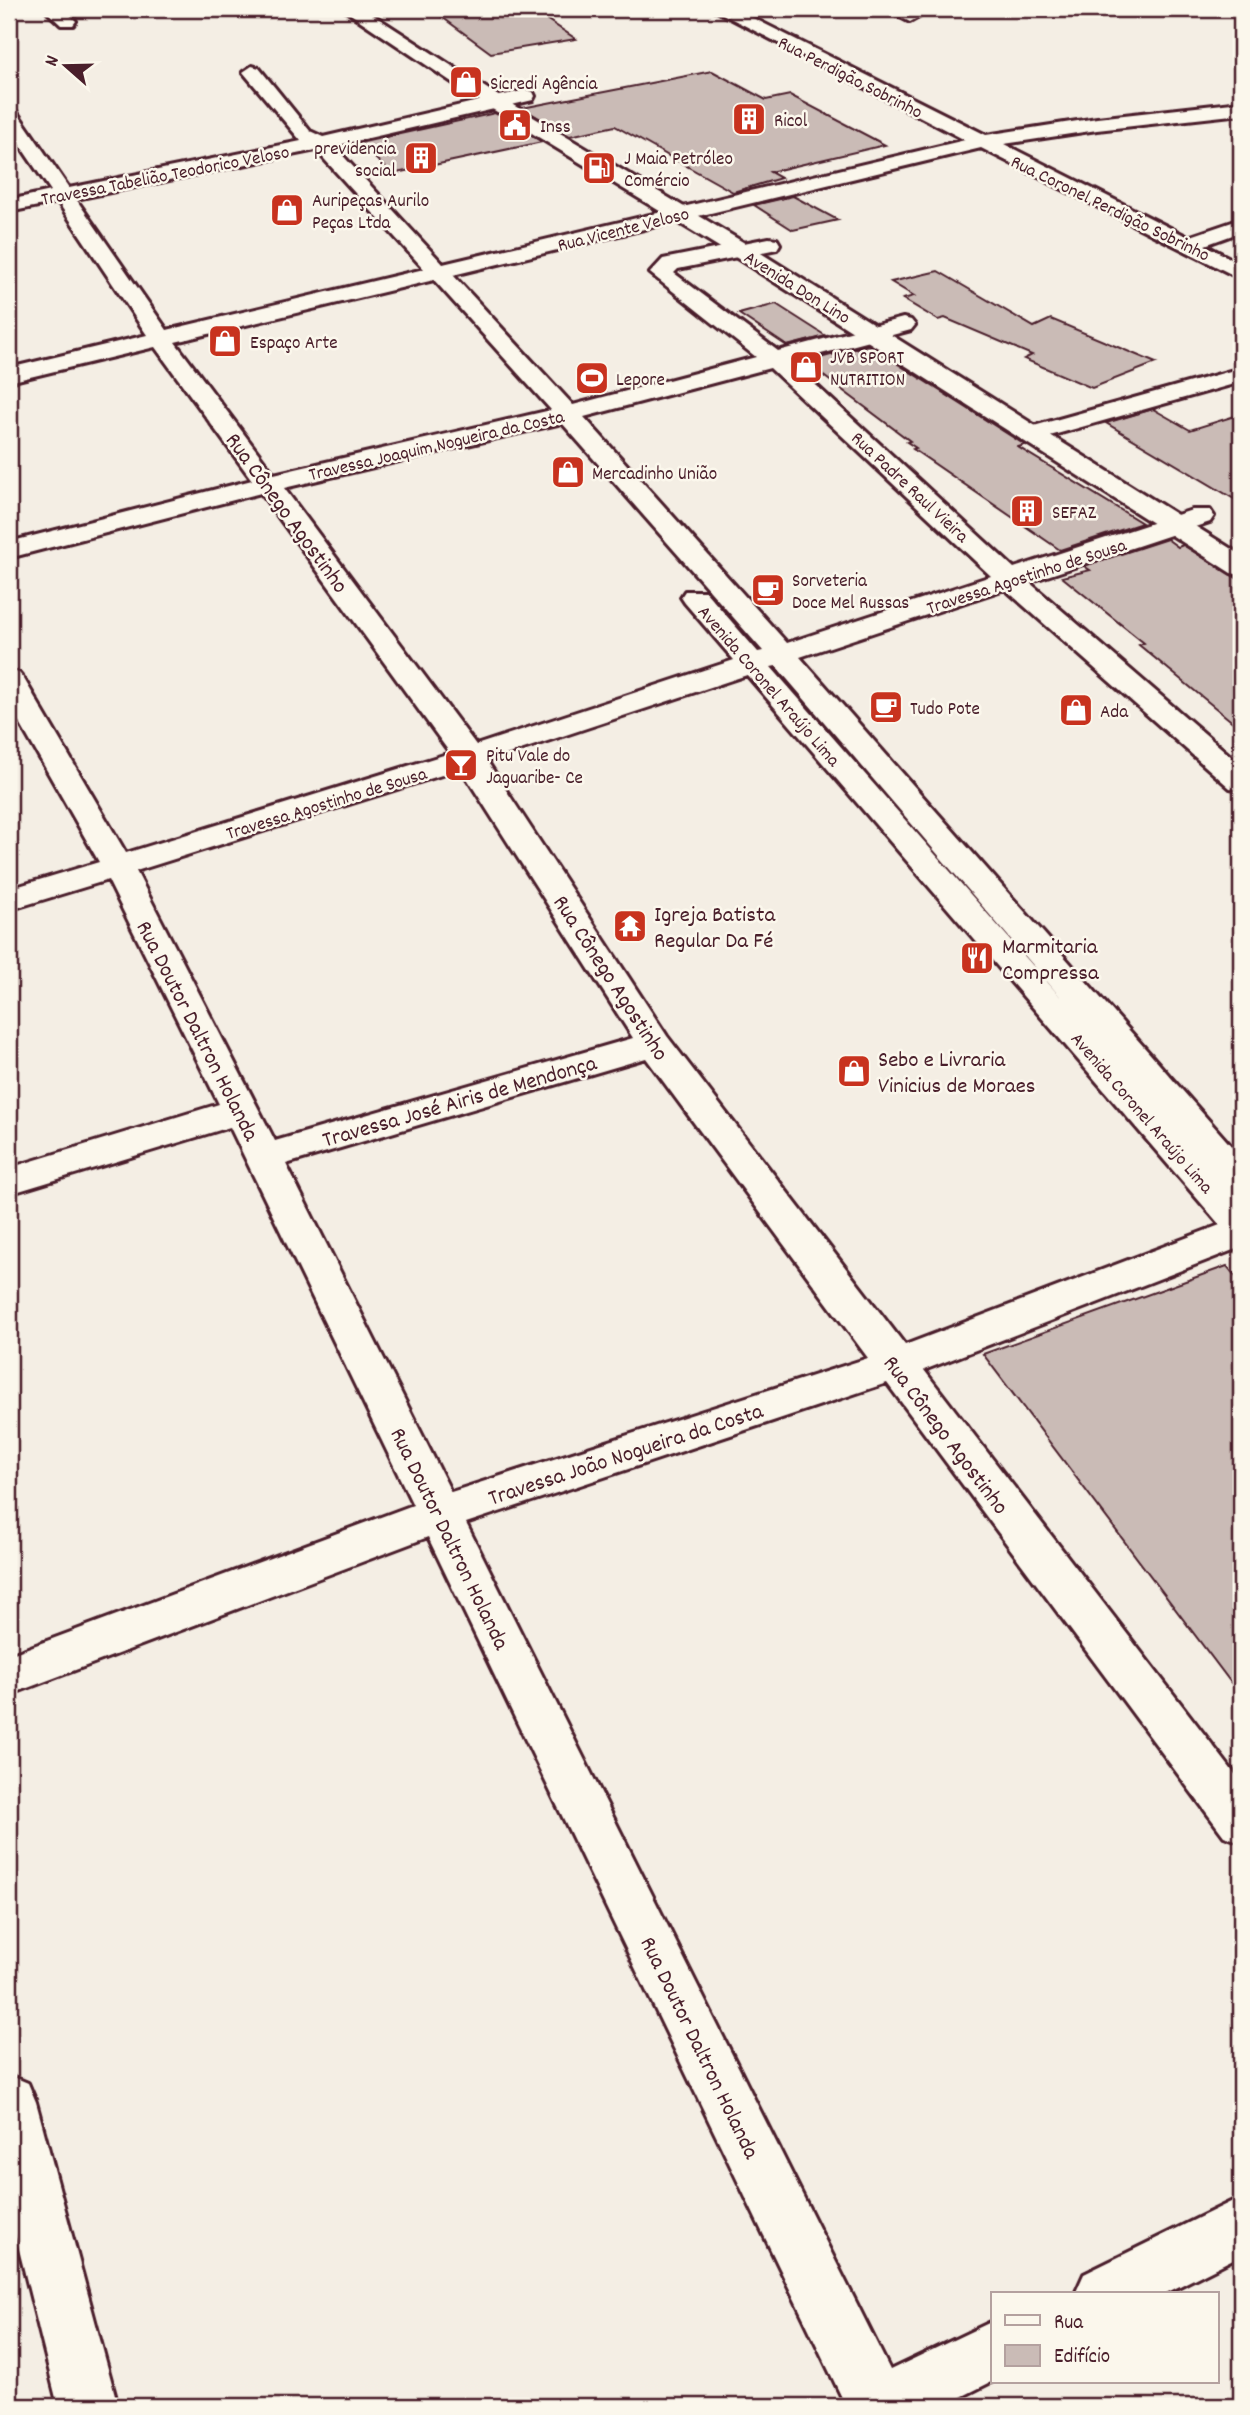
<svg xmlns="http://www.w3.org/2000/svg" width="1250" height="2415" font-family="Dekko,sans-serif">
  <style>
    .building { fill: #cabbb6; stroke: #4a1f2b; stroke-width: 2 }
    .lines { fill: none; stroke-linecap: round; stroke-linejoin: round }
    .minor-casing { stroke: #4a1f2b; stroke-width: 6 }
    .major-casing { stroke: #4a1f2b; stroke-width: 6 }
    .minor { fill: #fbf7ec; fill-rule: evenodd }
    .major { fill: #fbf7ec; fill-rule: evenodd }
    .labels { text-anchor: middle; stroke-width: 5; stroke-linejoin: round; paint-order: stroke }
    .far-street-label { font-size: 19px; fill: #4a1f2b; stroke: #fbf7ec }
    .far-poi-label { font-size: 19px; fill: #4a1f2b; stroke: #fbf7ec; text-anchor: start }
    .street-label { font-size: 23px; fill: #4a1f2b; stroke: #fbf7ec }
    .poi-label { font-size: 23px; fill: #4a1f2b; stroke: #fbf7ec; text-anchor: start }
  </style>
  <rect width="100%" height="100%" fill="#f4eee4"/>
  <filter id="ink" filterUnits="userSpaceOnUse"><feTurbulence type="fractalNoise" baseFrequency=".0143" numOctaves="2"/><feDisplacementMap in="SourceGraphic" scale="14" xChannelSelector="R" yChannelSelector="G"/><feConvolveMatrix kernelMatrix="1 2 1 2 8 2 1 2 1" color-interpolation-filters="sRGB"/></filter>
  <g filter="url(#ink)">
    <g class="building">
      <polygon points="431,9 531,9 576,39 491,53"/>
      <polygon points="712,71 766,100 790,95 885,145 770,172 781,178 733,192 615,126 570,136 522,108"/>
      <polygon points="495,113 542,142 392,174 359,143"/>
      <polygon points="793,196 838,220 793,230 754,205"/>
      <polygon points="938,271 1034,327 1051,319 1156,363 1092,388 1024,359 1032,355 945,318 938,320 903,299 914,296 891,282"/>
      <polygon points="776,304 826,336 787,346 739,314"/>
      <polygon points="868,345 1025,445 1018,447 1142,523 1060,550 913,449 916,448 907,442 910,441 805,362"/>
      <polygon points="1153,409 1190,430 1241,414 1241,503 1106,423"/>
      <polygon points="1167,539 1178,547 1183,545 1241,581 1241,729 1139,645 1144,643 1062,577 1090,570 1084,566"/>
      <polygon points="1227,1266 1241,1283 1241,1696 983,1354"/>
    </g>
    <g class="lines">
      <g class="minor-casing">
        <g id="minor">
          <polygon points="44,9 63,9 76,21 73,25 61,25"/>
          <path d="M713 9H735L986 135 1097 118 1241 102V114L1097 130 1004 144 1188 237 1241 219V232L1205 245 1241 264V279L981 148 453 275 573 405 756 357 650 273 663 259 769 238 777 239 780 244 777 249 678 269 674 273 778 351 903 318 911 320 915 325 911 330 791 362 1014 568 1192 510H1210L1214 516 1210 522 1029 582 1241 765V790L1230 788 1005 589 800 657 1241 1157V1194L1237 1193 1241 1198V1247L924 1370 1241 1782V1842L1224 1836 887 1383 466 1523 890 2370 993 2321V2381L943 2406H846L428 1537 9 1695V1655L413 1505 230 1127 9 1194V1168L219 1104 108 880 9 910V889L99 862 9 704V670L19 673 24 679 126 853 450 753 261 493 9 558V542L252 480 155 347 9 382V368L147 335 58 202 9 212V200L51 191 9 129V109L16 111 69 188 301 141 243 72 252 66 259 68 310 131 323 137 526 90 533 92 535 96 533 100 334 146 443 264 965 140ZM316 150 424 269 167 330 76 199ZM434 280 551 410 274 474 175 342ZM770 368 991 576 787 643 584 417ZM562 423 763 651 758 652 705 591H685L681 597 685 603 734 660 476 745 284 488ZM776 666 1063 1000 771 667ZM747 675 1220 1225 905 1345 667 1036 487 761ZM461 769 633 1038 275 1141 136 871ZM646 1058 868 1358 451 1492 286 1164Z"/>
          <polygon points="885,9 907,9 919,17 910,22"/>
          <polygon points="1241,368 1241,382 1032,441 1023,439 1020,434 1023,429"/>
          <polygon points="9,2075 28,2083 36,2102 118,2406 58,2406 9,2209"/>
          <polygon points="1241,2197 1241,2255 1164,2294 1075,2294 1084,2274"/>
        </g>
      </g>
      <g class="major-casing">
        <polygon id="major" points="343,9 364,9 503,99 748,245 1241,555 1241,575 1231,573 732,255 489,107"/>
      </g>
      <use href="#minor" class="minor"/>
      <use href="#major" class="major"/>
    </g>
  </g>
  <defs>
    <g id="shop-square" transform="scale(1.75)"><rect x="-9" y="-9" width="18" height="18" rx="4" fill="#c8321e" stroke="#fbf7ec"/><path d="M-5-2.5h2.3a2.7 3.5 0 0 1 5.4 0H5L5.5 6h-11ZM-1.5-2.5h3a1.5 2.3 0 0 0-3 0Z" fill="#fff"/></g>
    <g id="building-square" transform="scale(1.75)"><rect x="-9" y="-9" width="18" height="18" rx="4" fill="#c8321e" stroke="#fbf7ec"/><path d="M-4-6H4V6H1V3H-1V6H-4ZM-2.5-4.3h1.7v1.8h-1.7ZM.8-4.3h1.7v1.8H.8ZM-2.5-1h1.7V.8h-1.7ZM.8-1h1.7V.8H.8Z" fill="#fff"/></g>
    <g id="civic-square" transform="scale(1.75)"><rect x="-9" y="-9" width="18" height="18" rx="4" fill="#c8321e" stroke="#fbf7ec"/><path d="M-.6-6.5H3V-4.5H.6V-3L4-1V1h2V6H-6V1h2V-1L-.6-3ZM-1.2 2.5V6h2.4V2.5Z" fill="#fff"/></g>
    <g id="fuel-square" transform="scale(1.75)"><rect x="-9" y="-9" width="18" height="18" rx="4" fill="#c8321e" stroke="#fbf7ec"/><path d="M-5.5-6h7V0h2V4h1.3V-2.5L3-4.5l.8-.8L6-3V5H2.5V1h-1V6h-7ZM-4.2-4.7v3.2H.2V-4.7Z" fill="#fff"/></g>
    <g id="stadium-square" transform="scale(1.75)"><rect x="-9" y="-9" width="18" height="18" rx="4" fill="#c8321e" stroke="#fbf7ec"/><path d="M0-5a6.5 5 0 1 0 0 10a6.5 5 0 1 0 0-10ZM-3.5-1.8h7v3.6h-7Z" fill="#fff"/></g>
    <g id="cafe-square" transform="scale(1.75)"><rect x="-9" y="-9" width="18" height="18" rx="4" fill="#c8321e" stroke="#fbf7ec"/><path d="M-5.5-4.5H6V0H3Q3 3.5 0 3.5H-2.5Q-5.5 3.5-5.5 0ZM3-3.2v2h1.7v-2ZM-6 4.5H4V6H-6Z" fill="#fff"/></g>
    <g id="bar-square" transform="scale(1.75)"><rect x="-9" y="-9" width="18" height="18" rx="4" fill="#c8321e" stroke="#fbf7ec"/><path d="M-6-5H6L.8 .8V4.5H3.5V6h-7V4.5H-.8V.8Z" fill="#fff"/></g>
    <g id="temple-square" transform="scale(1.75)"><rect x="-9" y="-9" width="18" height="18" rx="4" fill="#c8321e" stroke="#fbf7ec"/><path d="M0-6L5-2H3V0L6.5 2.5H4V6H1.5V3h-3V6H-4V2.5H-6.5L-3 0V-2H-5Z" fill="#fff"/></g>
    <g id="restaurant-square" transform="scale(1.75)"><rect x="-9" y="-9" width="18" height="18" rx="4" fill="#c8321e" stroke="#fbf7ec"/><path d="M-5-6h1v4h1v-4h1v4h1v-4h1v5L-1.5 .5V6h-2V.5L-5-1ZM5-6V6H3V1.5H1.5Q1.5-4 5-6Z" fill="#fff"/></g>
  </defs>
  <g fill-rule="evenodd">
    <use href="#shop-square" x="466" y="82"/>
    <use href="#building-square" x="749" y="119"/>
    <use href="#civic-square" x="515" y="125"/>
    <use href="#building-square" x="421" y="158"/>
    <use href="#fuel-square" x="599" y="168"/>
    <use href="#shop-square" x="287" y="210"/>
    <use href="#shop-square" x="225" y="341"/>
    <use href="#shop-square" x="806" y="367"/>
    <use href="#stadium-square" x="592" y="378"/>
    <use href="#shop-square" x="568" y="472"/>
    <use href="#building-square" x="1027" y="511"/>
    <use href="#cafe-square" x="768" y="590"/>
    <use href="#cafe-square" x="886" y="707"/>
    <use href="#shop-square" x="1076" y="710"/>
    <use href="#bar-square" x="461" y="765"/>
    <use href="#temple-square" x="630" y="926"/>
    <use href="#restaurant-square" x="977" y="958"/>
    <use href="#shop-square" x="854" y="1071"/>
  </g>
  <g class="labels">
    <g class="far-street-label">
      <text transform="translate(851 76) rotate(27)" y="7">Rua Perdigão Sobrinho</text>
      <text transform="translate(165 174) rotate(-11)" y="7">Travessa Tabelião Teodorico Veloso</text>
      <text transform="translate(1111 207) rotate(26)" y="7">Rua Coronel Perdigão Sobrinho</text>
      <text transform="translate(623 228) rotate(-14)" y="7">Rua Vicente Veloso</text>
      <text transform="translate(798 286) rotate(32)" y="7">Avenida Don Lino</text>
      <text transform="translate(436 444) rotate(-13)" y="7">Travessa Joaquim Nogueira da Costa</text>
      <text transform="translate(911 486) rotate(43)" y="7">Rua Padre Raul Vieira</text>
      <text transform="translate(1026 575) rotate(-18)" y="7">Travessa Agostinho de Sousa</text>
      <text transform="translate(770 685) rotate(49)" y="7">Avenida Coronel Araújo Lima</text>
      <text transform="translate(326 802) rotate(-17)" y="7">Travessa Agostinho de Sousa</text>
      <text transform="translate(1143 1112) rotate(49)" y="7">Avenida Coronel Araújo Lima</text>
    </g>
    <g class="far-poi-label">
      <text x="490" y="89">Sicredi Agência</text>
      <text x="774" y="126">Ricol</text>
      <text x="540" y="132">Inss</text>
      <text x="396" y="154" text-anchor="end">previdencia<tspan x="396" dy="22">social</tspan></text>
      <text x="624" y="164">J Maia Petróleo<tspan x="624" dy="22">Comércio</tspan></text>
      <text x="312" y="206">Auripeças Aurilo<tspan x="312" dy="22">Peças Ltda</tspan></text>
      <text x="250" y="348">Espaço Arte</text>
      <text x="830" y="363">JVB SPORT<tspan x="830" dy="22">NUTRITION</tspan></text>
      <text x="616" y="385">Lepore</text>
      <text x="592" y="479">Mercadinho União</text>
      <text x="1052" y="518">SEFAZ</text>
      <text x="792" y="586">Sorveteria<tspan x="792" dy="22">Doce Mel Russas</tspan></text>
      <text x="910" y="714">Tudo Pote</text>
      <text x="1100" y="717">Ada</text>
      <text x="486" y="761">Pitu Vale do<tspan x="486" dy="22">Jaguaribe- Ce</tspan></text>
    </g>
    <g class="street-label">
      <text transform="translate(288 512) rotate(54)" y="8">Rua Cônego Agostinho</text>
      <text transform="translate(612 977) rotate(57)" y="8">Rua Cônego Agostinho</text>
      <text transform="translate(199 1030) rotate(63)" y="8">Rua Doutor Daltron Holanda</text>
      <text transform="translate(459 1100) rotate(-16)" y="8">Travessa José Airis de Mendonça</text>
      <text transform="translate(947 1434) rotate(53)" y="8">Rua Cônego Agostinho</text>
      <text transform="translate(625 1453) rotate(-18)" y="8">Travessa João Nogueira da Costa</text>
      <text transform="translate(451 1538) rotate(64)" y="8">Rua Doutor Daltron Holanda</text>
      <text transform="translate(701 2047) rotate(64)" y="8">Rua Doutor Daltron Holanda</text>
    </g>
    <g class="poi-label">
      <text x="654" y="921">Igreja Batista<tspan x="654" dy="26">Regular Da Fé</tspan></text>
      <text x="1002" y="953">Marmitaria<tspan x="1002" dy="26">Compressa</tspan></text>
      <text x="878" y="1066">Sebo e Livraria<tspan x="878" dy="26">Vinicius de Moraes</tspan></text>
    </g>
  </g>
  <rect width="1250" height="2415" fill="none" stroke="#fbf7ec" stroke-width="35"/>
  <rect x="18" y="18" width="1215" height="2380" fill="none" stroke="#4a1f2b" stroke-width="2.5" filter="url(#ink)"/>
  <rect x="991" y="2292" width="228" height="91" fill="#fbf7ec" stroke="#b4a19f" stroke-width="2"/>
  <rect x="1005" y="2315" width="35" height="10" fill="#fbf7ec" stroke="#b4a19f" stroke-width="2"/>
  <text x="1054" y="2328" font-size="21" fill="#4a1f2b">Rua</text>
  <rect x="1005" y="2345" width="35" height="21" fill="#cabbb6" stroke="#b4a19f" stroke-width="2"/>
  <text x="1054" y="2362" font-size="21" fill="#4a1f2b">Edifício</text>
  <g transform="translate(66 66) rotate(290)" stroke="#fbf7ec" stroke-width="5" paint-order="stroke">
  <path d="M0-5L12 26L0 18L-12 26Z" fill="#4a1f2b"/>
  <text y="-10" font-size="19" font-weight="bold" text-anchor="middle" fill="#4a1f2b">N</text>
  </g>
</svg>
